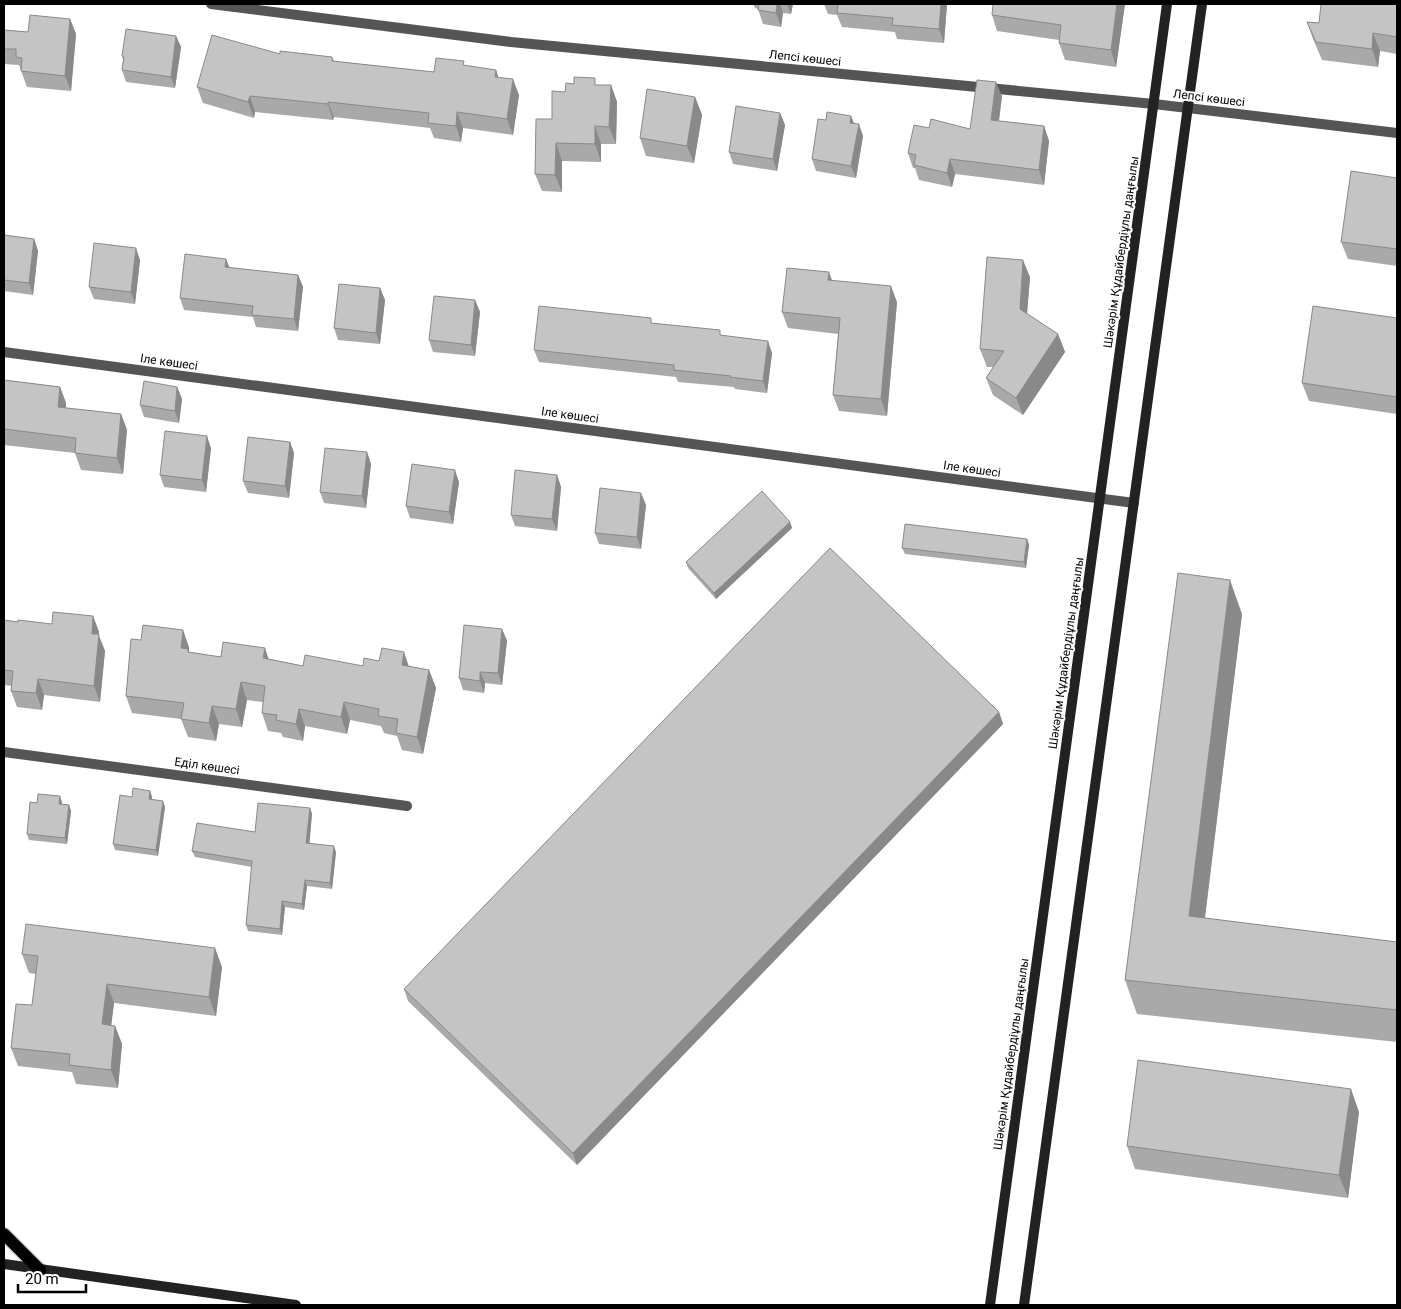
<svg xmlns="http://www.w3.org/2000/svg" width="1401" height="1309" font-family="Roboto,sans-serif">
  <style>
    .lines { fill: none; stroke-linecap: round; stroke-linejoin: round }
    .primary-casing { stroke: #dbdbdb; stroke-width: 15 }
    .minor { stroke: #555; stroke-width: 10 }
    .secondary { stroke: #222; stroke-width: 10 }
    .primary { stroke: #000; stroke-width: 12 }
    .wall { fill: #a9a9a9 }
    .shaded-wall { fill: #898989 }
    .building { fill: #c4c4c4; stroke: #898989 }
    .labels { text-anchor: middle; stroke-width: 4; stroke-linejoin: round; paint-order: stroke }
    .street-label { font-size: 12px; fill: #000; stroke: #fff }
  </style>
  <rect width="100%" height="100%" fill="#fff"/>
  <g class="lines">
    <g class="primary-casing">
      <polyline id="primary" points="4,1234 40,1270"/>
    </g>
    <g class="minor">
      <polyline points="211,4 511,42 1154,104 1397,133"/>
      <polyline points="4,352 1134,503"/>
      <polyline points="4,752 407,806"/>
    </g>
    <g class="secondary">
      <polyline points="4,1264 296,1305"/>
      <polyline points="990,1305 1167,4"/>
      <polyline points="1024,1305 1202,4"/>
    </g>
    <use href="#primary" class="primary"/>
  </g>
  <g class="wall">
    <polygon points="753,4 793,4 791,14 783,13 781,27 763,24 758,9 755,8"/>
    <polygon points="824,4 947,4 944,43 897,39 895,32 842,27 837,15 828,14"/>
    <polygon points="1125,4 1116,67 1065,60 1059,43 1059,40 997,31 992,15"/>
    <polygon points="1397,4 1397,54 1380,51 1378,67 1322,60 1313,39 1307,22 1319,23"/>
    <polygon points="70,19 76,34 71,91 27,87 19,65 4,64 4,30 28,32"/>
    <polygon points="176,36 181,47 175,88 126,82 122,70 123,60 122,56"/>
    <polygon points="280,54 332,57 334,61 434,72 465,66 496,70 498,77 519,95 513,135 463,128 461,142 434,138 430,128 334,117 333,120 255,112 254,118 203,103 197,87"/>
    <polygon points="598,85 611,85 617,102 616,144 601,144 601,162 562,161 562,192 542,191 535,174 552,119 565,92"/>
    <polygon points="1002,96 999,121 1044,126 1049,141 1044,185 955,174 952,187 919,180 915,168 913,168 908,153 929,128 970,129"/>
    <polygon points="695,97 702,115 694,163 646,156 640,138"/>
    <polygon points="780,113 785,125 777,171 733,164 729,152"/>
    <polygon points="854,124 863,136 856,178 816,171 812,159"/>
    <polygon points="1397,178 1397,266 1348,259 1341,242"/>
    <polygon points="4,235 34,239 38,251 33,295 4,291"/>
    <polygon points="140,260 135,304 94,299 89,287"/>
    <polygon points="230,268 298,275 303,287 298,331 256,327 253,317 184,310 180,298"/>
    <polygon points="1030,277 1027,314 1058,334 1065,352 1023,415 993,395 986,378 993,367 987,367 980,349"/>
    <polygon points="832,280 897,302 887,416 839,411 833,395 838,334 788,328 782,312"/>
    <polygon points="380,288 385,300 380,344 338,340 334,328"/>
    <polygon points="475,300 480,312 475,356 433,352 429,340"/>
    <polygon points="1397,318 1397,414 1309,401 1302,383"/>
    <polygon points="653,323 722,335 772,353 767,393 735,389 734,387 678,382 676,377 539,362 534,350"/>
    <polygon points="4,380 60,387 66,403 66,408 121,414 127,430 123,474 81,470 75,453 4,445"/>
    <polygon points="177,387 182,399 179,423 144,417 140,405"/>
    <polygon points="290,442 294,453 289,498 248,493 243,481"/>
    <polygon points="211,448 206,492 164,487 160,475"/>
    <polygon points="367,452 371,464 366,508 324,503 320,492"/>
    <polygon points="557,475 561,487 557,531 515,526 511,515"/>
    <polygon points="459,482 453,524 410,518 406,506"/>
    <polygon points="646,505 641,549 599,544 595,533"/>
    <polygon points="790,522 792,528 716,599 688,568 686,562"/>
    <polygon points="1027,539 1029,545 1026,568 905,554 902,548"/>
    <polygon points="1242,614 1205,918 1397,942 1397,1042 1137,1014 1125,980"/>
    <polygon points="93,616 99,632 99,636 105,651 100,702 44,695 42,710 17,707 11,691 12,686 4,685 4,620 18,622 52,624"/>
    <polygon points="502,629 507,641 502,685 485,683 484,693 463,690 459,678"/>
    <polygon points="141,640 189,647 189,652 221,657 269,659 303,666 409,667 429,670 436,688 423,754 402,750 397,736 384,733 381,726 350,720 347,734 305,726 303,741 283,737 281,733 268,731 262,713 263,702 247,700 242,727 219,724 216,741 188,737 181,719 132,713 126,696"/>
    <polygon points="999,712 1003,724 577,1165 408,1001 404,989"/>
    <polygon points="150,791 152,797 152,800 165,807 158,856 115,850 113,844 132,797"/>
    <polygon points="62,802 62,804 69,805 71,811 67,844 29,840 27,834 37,803"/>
    <polygon points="310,808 312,814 309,843 336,852 332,889 307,886 304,910 285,907 282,935 248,931 246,925 252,867 195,857 192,851 255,832"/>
    <polygon points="22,954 222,967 216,1016 114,1003 111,1025 115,1026 122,1044 118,1088 76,1084 72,1072 18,1066 11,1048 32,1005 36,974 29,973"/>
    <polygon points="1359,1112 1348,1198 1135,1169 1127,1146"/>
  </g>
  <g class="shaded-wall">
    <polygon points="777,4 780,4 783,13 781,27 776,13"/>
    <polygon points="787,4 793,4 791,14"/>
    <polygon points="941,4 947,4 944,43 939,29"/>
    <polygon points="1117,4 1125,4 1116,67 1111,50"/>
    <polygon points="70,19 76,34 71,91 65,76"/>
    <polygon points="1373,33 1380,51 1378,67 1372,49"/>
    <polygon points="176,36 181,47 175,88 171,77"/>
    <polygon points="496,70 501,86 495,77"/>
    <polygon points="513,79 519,95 513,135 507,119"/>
    <polygon points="996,82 1002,96 997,135 991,120"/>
    <polygon points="611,85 617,102 616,144 609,127"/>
    <polygon points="250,96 255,112 254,118 248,102"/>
    <polygon points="695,97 702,115 694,163 687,146"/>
    <polygon points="328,102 334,117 333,120 328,104"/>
    <polygon points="457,112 463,128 461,142 456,126"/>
    <polygon points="780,113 785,125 777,171 773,159"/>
    <polygon points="851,116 856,128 850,123"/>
    <polygon points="859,124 863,136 856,178 851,166"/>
    <polygon points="595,126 601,144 601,162 595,144"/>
    <polygon points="1044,126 1049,141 1044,185 1039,170"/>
    <polygon points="556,143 562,161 562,192 555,175"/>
    <polygon points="950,159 955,174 952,187 947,173"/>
    <polygon points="34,239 38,251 33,295 29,283"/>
    <polygon points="136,248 140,260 135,304 131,292"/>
    <polygon points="226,259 231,271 225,267"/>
    <polygon points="1023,260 1030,277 1026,326 1020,309"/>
    <polygon points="829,272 835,289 828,280"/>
    <polygon points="298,275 303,287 298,331 294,319"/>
    <polygon points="891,286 897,302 887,416 881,399"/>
    <polygon points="380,288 385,300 380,344 376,333"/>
    <polygon points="475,300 480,312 475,356 471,345"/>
    <polygon points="1058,334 1065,352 1023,415 1016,398"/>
    <polygon points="768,341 772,353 767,393 763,381"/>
    <polygon points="60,387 66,403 64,423 58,407"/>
    <polygon points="177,387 182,399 179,423 175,411"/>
    <polygon points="121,414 127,430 123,474 117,458"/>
    <polygon points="207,436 211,448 206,492 202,480"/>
    <polygon points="290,442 294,453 289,498 285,486"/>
    <polygon points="367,452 371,464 366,508 362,496"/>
    <polygon points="455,470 459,482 453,524 449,512"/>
    <polygon points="557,475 561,487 557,531 552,519"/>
    <polygon points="641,493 646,505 641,549 637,537"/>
    <polygon points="790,522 792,528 716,599 714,593"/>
    <polygon points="1027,539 1029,545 1026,568 1024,562"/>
    <polygon points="1230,580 1242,614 1201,949 1189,916"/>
    <polygon points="93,616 99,632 99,636 105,651 100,702 94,686 92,634"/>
    <polygon points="502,629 507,641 502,685 498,673"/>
    <polygon points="183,630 189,647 189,655 181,648"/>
    <polygon points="265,648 271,666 263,658"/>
    <polygon points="404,652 410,670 402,665"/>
    <polygon points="429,670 436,688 423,754 417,737"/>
    <polygon points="480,672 485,683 484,693 480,681"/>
    <polygon points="38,679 44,695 42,710 36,693"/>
    <polygon points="241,682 247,700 242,727 236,709"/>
    <polygon points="344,702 350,720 347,734 341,717"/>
    <polygon points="212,706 219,724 216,741 209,723"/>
    <polygon points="299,709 305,726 303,741 296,724"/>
    <polygon points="999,712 1003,724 577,1165 573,1153"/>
    <polygon points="150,791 152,797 151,805 149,799"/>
    <polygon points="60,796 62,802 61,810 59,804"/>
    <polygon points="163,801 165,807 158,856 156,850"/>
    <polygon points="69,805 71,811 67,844 65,838"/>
    <polygon points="310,808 312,814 309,849 306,843"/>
    <polygon points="334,846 336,852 332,889 330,883"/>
    <polygon points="305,880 307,886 304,910 302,904"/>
    <polygon points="282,901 285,907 282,935 280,929"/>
    <polygon points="215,948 222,967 216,1016 209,997"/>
    <polygon points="107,984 114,1003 109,1043 102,1024"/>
    <polygon points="115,1026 122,1044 118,1088 111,1070"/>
    <polygon points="1351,1089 1359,1112 1348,1198 1339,1175"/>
  </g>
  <g class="building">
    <polygon points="759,4 777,4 776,13 758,10"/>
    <polygon points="838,4 941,4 939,29 892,25 893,18 837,13"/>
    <polygon points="993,4 1117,4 1111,50 1059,43 1061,25 992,15"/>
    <polygon points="1321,4 1397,4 1397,37 1373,33 1372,49 1316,42 1307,22 1319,23"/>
    <polygon points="30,15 70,19 65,76 21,71 22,58 16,57 16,49 4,49 4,30 28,32"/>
    <polygon points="126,29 176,36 171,77 122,70 124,57 122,56"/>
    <polygon points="212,35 280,54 280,51 332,57 332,61 434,72 436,58 464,61 463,65 496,70 495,77 513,79 507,119 457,112 456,126 428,123 429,113 328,102 328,104 250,96 248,102 197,87"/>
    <polygon points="574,77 595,78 595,85 611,85 609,127 595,126 595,144 556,143 555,175 535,174 536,119 552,119 552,91 565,92 566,83 574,84"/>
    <polygon points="977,80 996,82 991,120 1044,126 1039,170 950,159 947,173 914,165 916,155 908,153 914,125 929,128 931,119 970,129"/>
    <polygon points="647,89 695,97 687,146 640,138"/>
    <polygon points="736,106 780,113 773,159 729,152"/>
    <polygon points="827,112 851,116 850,123 859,124 851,166 812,159 818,119 826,120"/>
    <polygon points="1351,171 1397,178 1397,249 1341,242"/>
    <polygon points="4,235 34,239 29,283 4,280"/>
    <polygon points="94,243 136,248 131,292 89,287"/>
    <polygon points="185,254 226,259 225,267 298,275 294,319 252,315 253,306 180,298"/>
    <polygon points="987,257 1023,260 1020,309 1058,334 1016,398 986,378 1004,351 980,349"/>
    <polygon points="787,268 829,272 828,280 891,286 881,399 833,395 840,318 782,312"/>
    <polygon points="339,284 380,288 376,333 334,328"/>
    <polygon points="434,296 475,300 471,345 429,340"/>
    <polygon points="539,306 651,318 651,323 720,330 720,335 768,341 763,381 730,377 731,376 674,370 674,365 534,350"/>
    <polygon points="1313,306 1397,318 1397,397 1302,383"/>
    <polygon points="4,380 60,387 58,407 121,414 117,458 75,453 76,438 4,429"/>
    <polygon points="144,381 177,387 175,411 140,405"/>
    <polygon points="165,431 207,436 202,480 160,475"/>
    <polygon points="248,437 290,442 285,486 243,481"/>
    <polygon points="325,448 367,452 362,496 320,492"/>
    <polygon points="412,464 455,470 449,512 406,506"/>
    <polygon points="515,470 557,475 552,519 511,515"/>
    <polygon points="600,488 641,493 637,537 595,533"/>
    <polygon points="762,491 790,522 714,593 686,562"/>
    <polygon points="905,524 1027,539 1024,562 902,548"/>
    <polygon points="830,548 999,712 573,1153 404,989"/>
    <polygon points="1178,573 1230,580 1189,916 1397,942 1397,1010 1125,980"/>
    <polygon points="53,612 93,616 92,634 99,634 94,686 38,679 36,693 11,691 13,671 4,670 4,620 18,622 18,620 52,624"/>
    <polygon points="143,625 183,630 181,648 188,649 188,652 221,657 223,642 265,648 263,658 303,666 305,655 363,666 364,658 379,661 382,648 404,652 402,665 429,670 417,737 396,733 398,719 378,716 379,709 344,702 341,717 299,709 296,724 276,720 277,715 262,713 265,686 241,682 236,709 212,706 209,723 181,719 184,703 126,696 131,639 141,640"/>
    <polygon points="464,625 502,629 498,673 480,672 480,681 459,678"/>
    <polygon points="133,788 150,791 149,799 163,801 156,850 113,844 120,795 132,797"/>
    <polygon points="38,794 60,796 59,804 69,805 65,838 27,834 30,802 37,803"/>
    <polygon points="258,803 310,808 306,843 334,846 330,883 305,880 302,904 282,901 280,929 246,925 252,861 192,851 197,823 255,832"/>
    <polygon points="26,924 215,948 209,997 107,984 102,1024 115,1026 111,1070 69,1065 70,1054 11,1048 16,1004 32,1005 38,956 22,954"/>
    <polygon points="1138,1060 1351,1089 1339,1175 1127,1146"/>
  </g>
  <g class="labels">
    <g class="street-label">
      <text transform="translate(805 58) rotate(6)" y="4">Лепсі көшесі</text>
      <text transform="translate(1209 98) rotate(7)" y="4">Лепсі көшесі</text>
      <text transform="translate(1121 252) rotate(-82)" y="4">Шәкәрім Құдайбердіұлы даңғылы</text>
      <text transform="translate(169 362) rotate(8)" y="4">Іле көшесі</text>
      <text transform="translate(570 415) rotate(8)" y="4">Іле көшесі</text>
      <text transform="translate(972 469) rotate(8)" y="4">Іле көшесі</text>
      <text transform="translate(1066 653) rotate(-82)" y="4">Шәкәрім Құдайбердіұлы даңғылы</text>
      <text transform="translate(207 766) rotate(8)" y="4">Еділ көшесі</text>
      <text transform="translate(1011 1054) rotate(-82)" y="4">Шәкәрім Құдайбердіұлы даңғылы</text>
    </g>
  </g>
  <rect width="1401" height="1309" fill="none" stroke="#000000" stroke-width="10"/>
  <path d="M18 1284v8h68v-8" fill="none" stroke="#000000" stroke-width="2.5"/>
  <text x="25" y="1284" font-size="15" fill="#000000" stroke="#ffffff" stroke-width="4" paint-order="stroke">20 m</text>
</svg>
